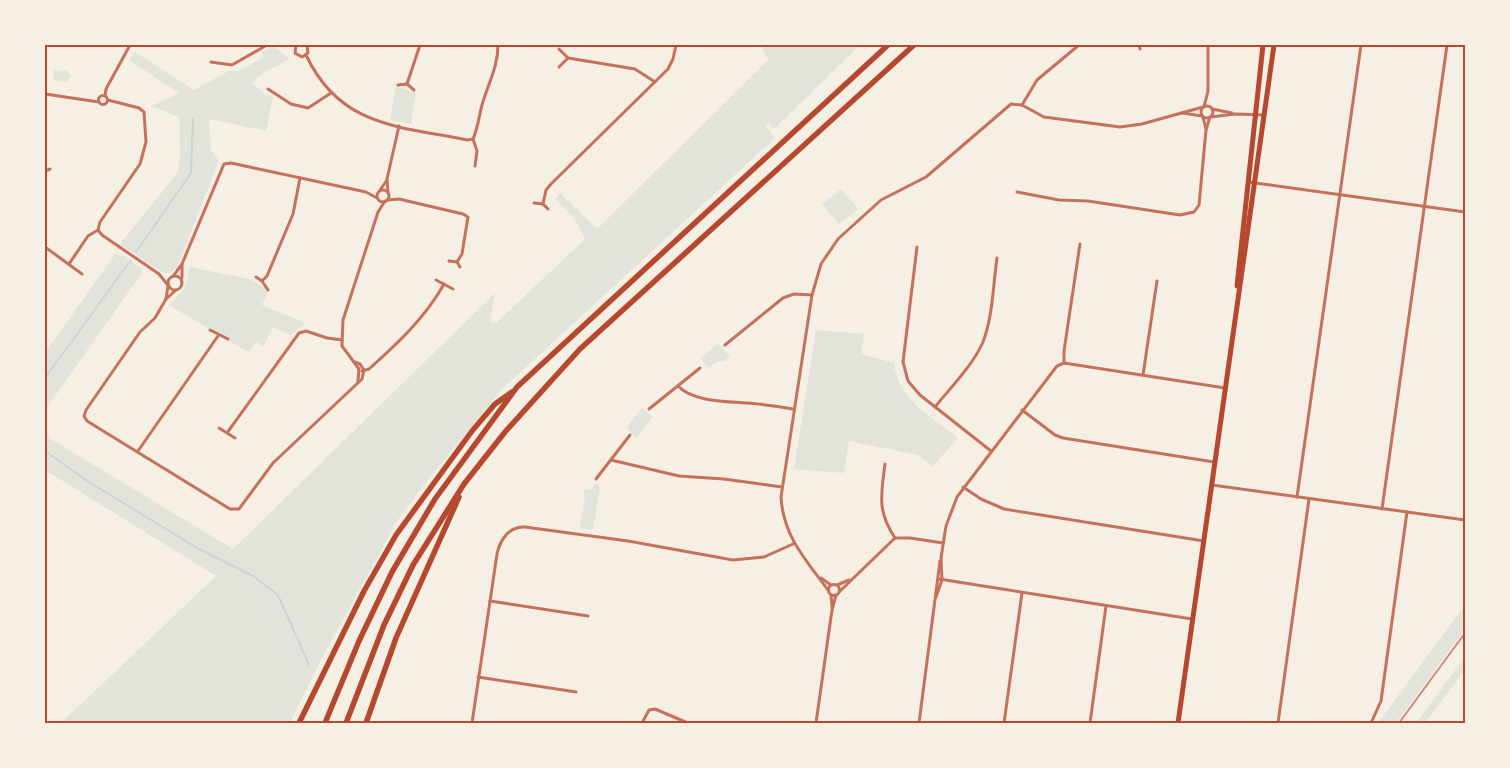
<svg xmlns="http://www.w3.org/2000/svg" width="1510" height="768" font-family="Roboto,sans-serif">
  <style>
    .green { fill: #e2e4dc }
    .lines { fill: none; stroke-linecap: round; stroke-linejoin: round }
    .stream { stroke: #c9d6d2; stroke-width: 2 }
    .minor { stroke: #c5725c; stroke-width: 3 }
    .primary { stroke: #b5482f; stroke-width: 5 }
    .motorway { stroke: #b5482f; stroke-width: 5.5 }
    .rail { stroke: #cf8b77; stroke-width: 2 }
    .neatline { fill: none; stroke: #b5482f; stroke-width: 2 }
  </style>
  <rect width="100%" height="100%" fill="#f6efe4"/>
  <g class="green">
    <polygon points="761,45 860,45 774,129 769,123 766,126 775,138 502,389 427,481 396,523 321,660 290,723 61,723 216,576 45,470 45,426 49,438 233,549 495,293 490,322 496,323 585,239 574,218 555,199 560,193 597,229 768,60"/>
    <polygon points="273,46 290,59 261,74 252,83 266,95 273,97 266,131 209,119 211,150 219,161 177,267 170,273 163,273 120,244 178,172 180,155 179,117 152,106 179,93 129,60 135,52 194,90 229,71 239,71 264,57 262,52"/>
    <polygon points="54,70 67,71 71,77 66,82 53,80"/>
    <polygon points="396,86 416,93 411,124 390,120"/>
    <polygon points="841,189 858,209 839,224 822,204"/>
    <polygon points="116,253 119,256 123,255 142,269 142,273 45,410 45,353"/>
    <path d="M189 267 249 279 269 290 262 305 306 323 290 335 273 327 263 347 256 342 248 352 169 305C183 292 188 285 189 267Z"/>
    <path d="M816 330 864 334 861 354 894 363C897 399 932 417 958 438L933 466 918 455 849 441 844 473 794 469Z"/>
    <polygon points="718,343 730,357 725,361 718,361 709,368 700,358"/>
    <polygon points="642,408 653,417 636,438 627,427"/>
    <polygon points="596,483 600,487 593,530 580,528 585,496 583,490 591,490"/>
    <polygon points="1465,605 1465,629 1396,723 1378,723"/>
    <polygon points="1465,657 1465,670 1425,723 1416,723"/>
  </g>
  <g class="lines">
    <g class="stream">
      <polyline points="136,252 191,173 193,118"/>
      <polyline points="45,378 131,260"/>
      <polyline points="45,451 89,482 197,548 253,576 278,595 309,665"/>
    </g>
    <g class="minor">
      <polyline points="296,45 295,53 302,57 308,53 307,45"/>
      <polyline points="1139,45 1140,49"/>
      <path d="M306 55C340 127 398 126 467 140L473 139C478 128 479 116 482 105 488 84 498 67 498 45"/>
      <polyline points="568,58 635,69 655,82"/>
      <polyline points="211,62 232,65 267,45"/>
      <polyline points="559,67 568,58 559,49"/>
      <polyline points="407,84 420,45"/>
      <polyline points="398,85 407,84 414,90"/>
      <polyline points="268,89 291,104 308,108 331,93"/>
      <polyline points="45,94 99,102"/>
      <circle cx="103" cy="100" r="4.5"/>
      <polyline points="105,96 106,89 130,45"/>
      <polyline points="108,100 139,108 144,112 146,142 140,164 100,222 98,230 102,235 159,274 167,284"/>
      <polyline points="1022,105 1037,80 1079,45"/>
      <circle cx="1207" cy="112" r="6"/>
      <polyline points="1204,107 1208,91 1208,45"/>
      <polyline points="1212,109 1232,113"/>
      <polyline points="1182,113 1202,116"/>
      <polyline points="1203,117 1206,129"/>
      <polyline points="1211,117 1235,114 1265,115"/>
      <polyline points="473,139 477,151 475,166"/>
      <polyline points="45,171 50,169"/>
      <polyline points="1248,182 1465,212"/>
      <circle cx="383" cy="196" r="6"/>
      <polyline points="380,190 387,180"/>
      <polyline points="1017,192 1059,200 1088,201 1180,215 1194,212 1199,205 1206,130 1210,117"/>
      <polyline points="388,193 387,179 399,126"/>
      <polyline points="387,200 399,199 463,214 468,217 462,254 457,262"/>
      <polyline points="534,203 543,204 548,209"/>
      <polyline points="543,204 546,190 551,184 668,69 673,59 676,45"/>
      <polyline points="45,247 82,274"/>
      <polyline points="917,247 903,362 908,381 920,395 991,451"/>
      <polyline points="449,261 457,262 460,267"/>
      <polyline points="69,264 88,236 98,230"/>
      <polyline points="174,275 182,264 224,164 231,163 366,192 377,198"/>
      <circle cx="175" cy="283" r="7"/>
      <polyline points="256,277 262,281 268,290"/>
      <polyline points="182,278 182,264"/>
      <polyline points="436,280 453,289"/>
      <polyline points="262,281 267,276 293,214 300,178"/>
      <polyline points="176,290 166,299 155,318 140,332 86,410 84,416 87,421 230,509 239,509 273,463 362,379 364,370 360,364 355,362"/>
      <polyline points="166,299 168,286"/>
      <polyline points="210,330 228,339"/>
      <polyline points="725,345 783,298 794,294 812,295"/>
      <polyline points="1064,363 1225,388"/>
      <path d="M362 371 369 369C398 343 425 318 444 284"/>
      <polyline points="1143,375 1157,281"/>
      <polyline points="358,381 359,369 342,346 343,320 378,212 385,201"/>
      <path d="M678 386C695 404 735 401 758 404 770 405 781 407 793 409"/>
      <path d="M935 407C951 387 973 365 983 342 993 316 993 285 997 258"/>
      <polyline points="649,409 700,368"/>
      <polyline points="1022,410 1055,435 1063,438 1214,462"/>
      <polyline points="219,428 235,438"/>
      <polyline points="227,433 299,333 306,331 327,338 342,340"/>
      <polyline points="138,451 218,336"/>
      <polyline points="611,460 679,476 724,479 782,487"/>
      <path d="M885 464C881 495 877 511 895 538"/>
      <polyline points="596,479 630,435"/>
      <polyline points="1212,485 1465,520"/>
      <polyline points="963,487 981,499 1004,509 1204,541"/>
      <polyline points="1297,497 1361,45"/>
      <polyline points="1382,509 1447,45"/>
      <polyline points="821,578 831,585"/>
      <polyline points="939,579 1192,619"/>
      <circle cx="834" cy="590" r="5.5"/>
      <polyline points="837,585 849,580"/>
      <path d="M828 590C806 560 783 536 781 497L812 295 821 264 838 239 881 200 926 177 1011 104 1022 105 1044 117 1120 127 1142 124 1203 107"/>
      <polyline points="839,592 895,538 910,538 943,543"/>
      <polyline points="831,595 832,607"/>
      <polyline points="936,597 942,580 941,558 946,526 957,497 1057,366 1064,363 1064,351 1080,244"/>
      <polyline points="490,601 588,616"/>
      <polyline points="478,677 576,692"/>
      <path d="M472 723 497 554C500 540 509 526 525 527L628 541 733 560 764 557 793 544"/>
      <polyline points="642,723 649,710 655,709 688,723"/>
      <polyline points="772,723 782,723"/>
      <polyline points="816,723 832,610 836,595"/>
      <polyline points="919,723 940,561"/>
      <polyline points="1004,723 1022,593"/>
      <polyline points="1090,723 1106,606"/>
      <polyline points="1278,723 1309,499"/>
      <polyline points="1371,723 1381,701 1407,512"/>
    </g>
    <g class="primary">
      <polyline points="1237,286 1263,45"/>
      <polyline points="1178,723 1274,45"/>
    </g>
    <g class="motorway">
      <polyline points="299,723 364,591 396,535 472,431 495,404 512,392"/>
      <polyline points="325,723 359,641 392,572 435,499 517,387 888,45"/>
      <polyline points="346,723 384,625 413,565 464,484 505,432 580,349 914,45"/>
      <polyline points="366,723 396,638 459,497"/>
    </g>
    <polyline class="rail" points="1399,723 1465,633"/>
  </g>
  <rect width="1510" height="768" fill="none" stroke="#f6efe4" stroke-width="92"/>
  <rect x="46" y="46" width="1418" height="676" class="neatline"/>
</svg>
